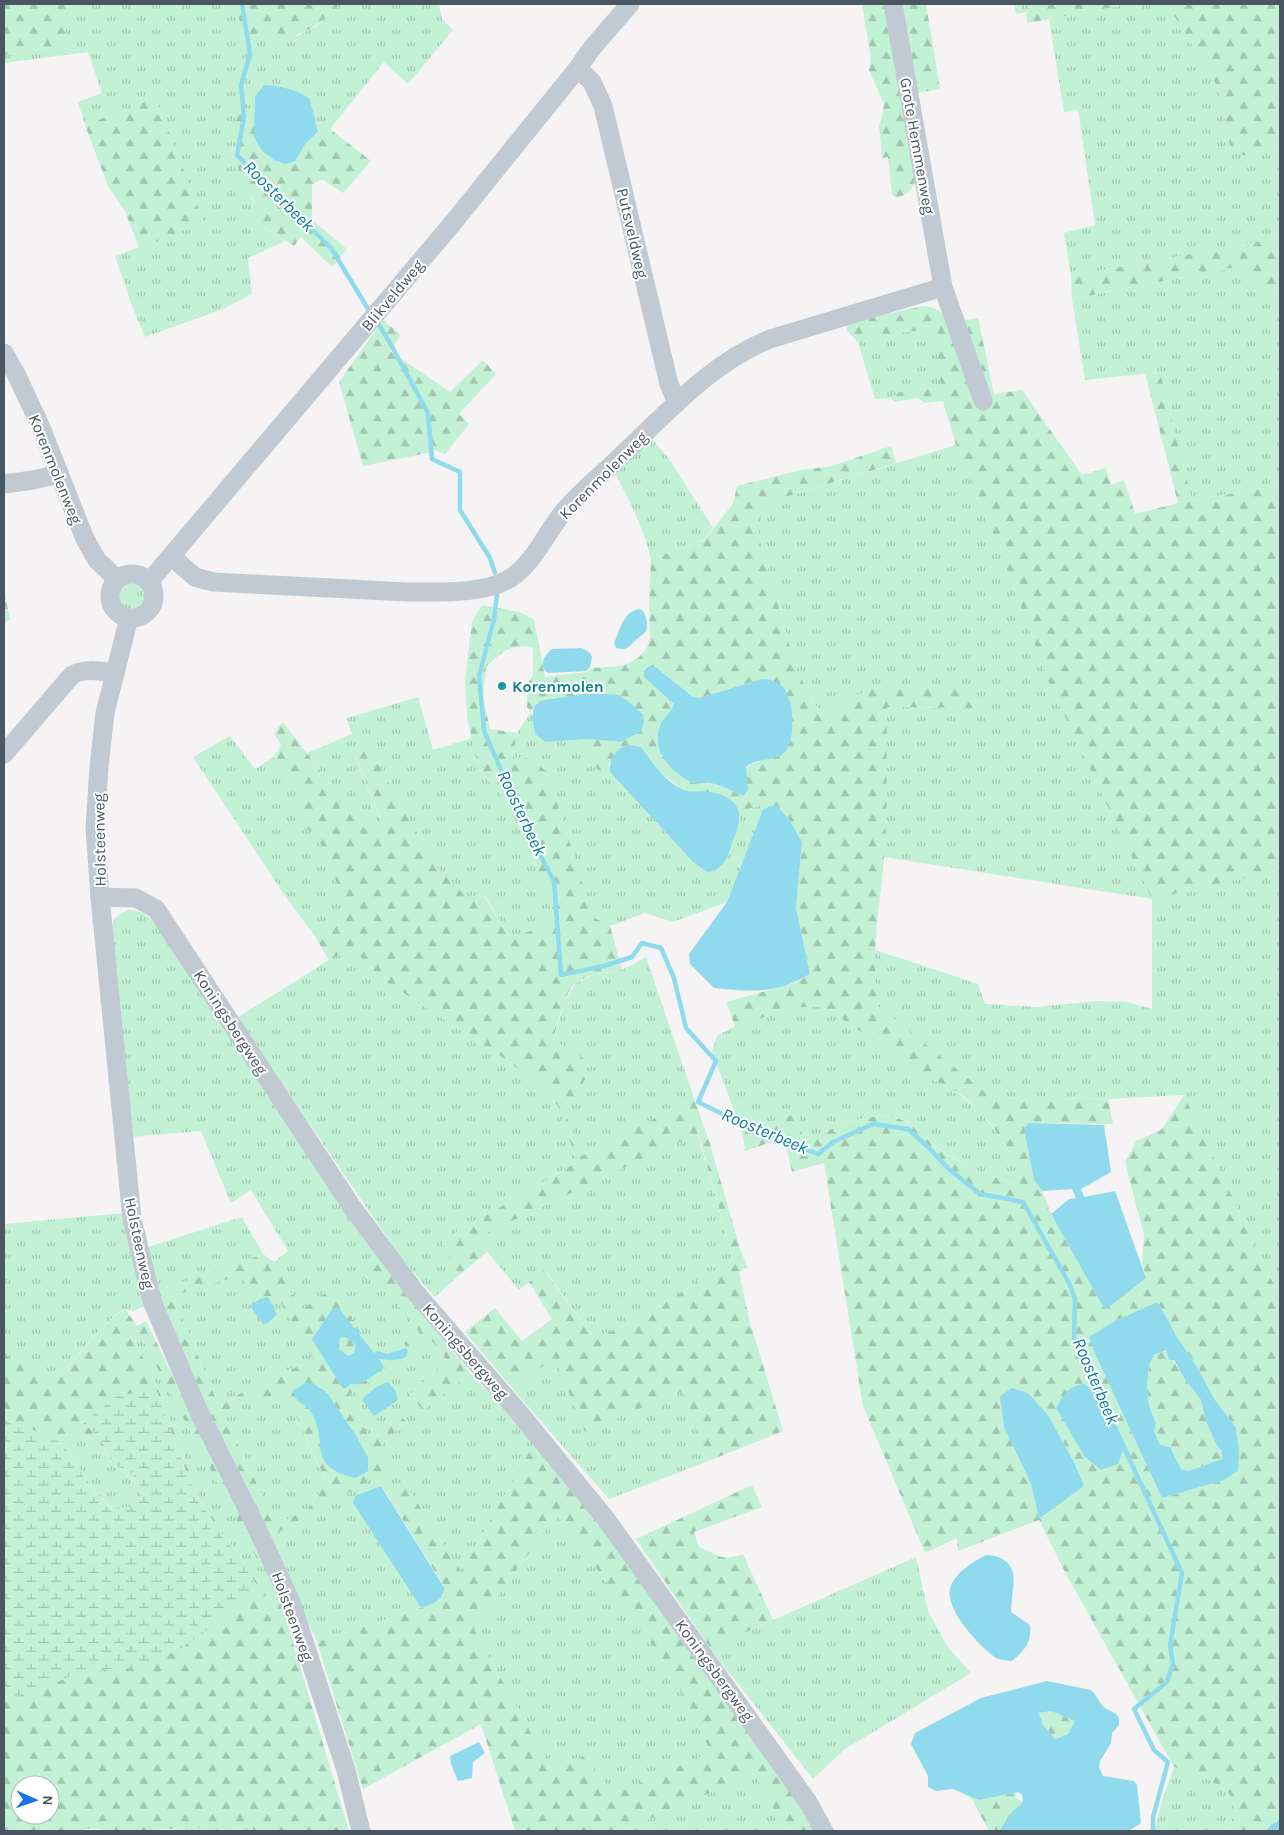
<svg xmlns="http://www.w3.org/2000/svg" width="1284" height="1835" font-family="Karla,sans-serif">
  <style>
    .grass { fill: url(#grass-tufts) }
    .forest { fill: url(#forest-firs); fill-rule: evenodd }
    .wetland { fill: url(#wetland-marsh) }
    .water { fill: #90daee; fill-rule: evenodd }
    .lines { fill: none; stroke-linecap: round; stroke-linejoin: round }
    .stream { stroke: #90daee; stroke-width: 4.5 }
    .minor { stroke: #c1cad2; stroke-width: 19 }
    .culture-dot { fill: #0f9aa8; stroke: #fff; stroke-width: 2 }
    .labels { text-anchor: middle; stroke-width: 4; stroke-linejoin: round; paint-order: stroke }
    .street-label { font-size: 16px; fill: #4a5661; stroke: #fff }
    .culture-label { font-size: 16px; font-weight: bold; fill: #0d838f; stroke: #fff; text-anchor: start }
    .water-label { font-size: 18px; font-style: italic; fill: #0c7c9b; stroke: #fff }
  </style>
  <defs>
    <pattern id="grass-tufts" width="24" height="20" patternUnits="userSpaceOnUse" patternTransform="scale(1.25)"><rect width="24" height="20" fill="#c3f1d5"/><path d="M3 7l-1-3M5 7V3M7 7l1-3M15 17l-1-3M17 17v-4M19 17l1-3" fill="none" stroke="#a0c6b0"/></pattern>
    <pattern id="forest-firs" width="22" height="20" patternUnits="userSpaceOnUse" patternTransform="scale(1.25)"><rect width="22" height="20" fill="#c3f1d5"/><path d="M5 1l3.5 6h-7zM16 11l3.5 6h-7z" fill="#a0c6b0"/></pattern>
    <pattern id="wetland-marsh" width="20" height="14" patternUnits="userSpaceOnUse" patternTransform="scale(1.25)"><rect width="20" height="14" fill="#c3f1d5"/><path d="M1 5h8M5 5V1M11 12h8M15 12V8" fill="none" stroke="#a0c6b0"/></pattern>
  </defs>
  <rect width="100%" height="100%" fill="#f5f3f3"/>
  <g class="grass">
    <polygon points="73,4 242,4 239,18 268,40 299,35 317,26 339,4 439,4 442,19 453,30 408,84 384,62 330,129 318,132 310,99 255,97 256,112 235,105 251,199 261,209 256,222 285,241 248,258 252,294 223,309 145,337 131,303 115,256 203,223 156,99 85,125 78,102 102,93 88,52 4,63 4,55 61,47"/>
    <polygon points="1014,4 1040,4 1026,6 1026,12 1016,14"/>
    <path d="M1130 4H1167L1219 89 1231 151C1245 159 1260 155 1275 149L1280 150V236L1267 240 1071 276 1064 233 1095 225 1078 110 1064 112 1049 19Z"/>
    <polygon points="1242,266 1260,283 1277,294 1280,302 1280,486 1192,500 1160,372 1085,380 1072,299"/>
    <path d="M913 331C918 331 924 331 928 335 939 344 940 374 942 388 927 389 901 386 891 398L875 399 858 342 865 337Z"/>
    <path d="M651 438 667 456 713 528 703 540 651 559C643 528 631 502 615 474Z"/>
    <path d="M956 445 1003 559 1051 688 1152 898 1280 870V1298L1184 1095 1108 1099 1001 1097 984 1091 879 1007 875 989V950L978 984 985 1004 1036 1007 1095 1001 1127 1002 1152 1009V899L884 857 887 707 982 708 969 687 839 707 829 714C806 704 811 691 798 674L758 535 763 504Z"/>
    <circle cx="132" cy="596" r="13"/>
    <polygon points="418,697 433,750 472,738 475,755 484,776 506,800 532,855 556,922 516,936 506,932 485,896 469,900 436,867 369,748 355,755 383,826 374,830 364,828 307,753 352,734 347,718"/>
    <polygon points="531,712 535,734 545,742 587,739 587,753 598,769 610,772 692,861 740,820 739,811 759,805 763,809 727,902 673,922 645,913 610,926 589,916 585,891 548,773 512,760 517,733"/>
    <polygon points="230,736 255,769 274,757 299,794 301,824 319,838 335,876 344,923 314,935 286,897 193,757"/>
    <path d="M128 910C143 910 149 917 159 928L378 1256 301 1310 274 1262 288 1251 251 1190 231 1203 201 1131 132 1137 110 931C113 920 116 915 128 910Z"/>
    <polygon points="348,952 357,953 379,977 505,1059 539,1085 558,1106 577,1162 442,1241 458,1276 435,1297 404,1262 237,1018 329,960"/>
    <polygon points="646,957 694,1098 582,1156 562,1104 553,1041 564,1002 576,983 595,974 622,970"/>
    <path d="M799 1007H821L839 1017 932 1080 945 1083 976 1108 1001 1137 1018 1170 1015 1184C993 1177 972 1169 952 1157 920 1139 917 1112 873 1117 849 1119 825 1132 804 1141L797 1114 742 1131 712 1052 717 1036 735 1026Z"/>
    <polygon points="697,1132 733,1259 640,1319 594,1338 545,1270 519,1290 476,1238"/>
    <path d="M124 1213 147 1305 133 1311 124 1309C96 1327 80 1358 54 1379L42 1377 7 1357 4 1354V1224Z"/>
    <polygon points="242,1217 263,1254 158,1291 148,1247"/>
    <polygon points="371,1271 420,1333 412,1355 429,1337 447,1361 410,1394 423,1411 470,1373 535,1442 461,1572 403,1480 387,1494 381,1486 353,1503 421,1608 317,1642 270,1537 390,1468 380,1447 406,1421 400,1415 372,1441 349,1402 350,1394 386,1372 339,1299"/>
    <polygon points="241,1274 276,1293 313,1360 253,1386 219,1406 173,1296"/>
    <polygon points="137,1329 280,1602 270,1606 263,1590 200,1499 158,1388 132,1335"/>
    <polygon points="555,1358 668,1396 682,1392 706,1462 609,1499 512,1388"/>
    <polygon points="284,1390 325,1480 317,1497 309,1508 277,1525 223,1414 255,1396 257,1404"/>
    <path d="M73 1433C84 1436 98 1438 104 1449 108 1454 109 1462 114 1466 130 1479 135 1475 142 1497L130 1507 113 1509 89 1484 61 1436Z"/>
    <polygon points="557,1514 669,1668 711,1752 614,1794 583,1756 550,1768 474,1629"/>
    <polygon points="916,1557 928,1611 947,1646 971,1673 845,1749 813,1779 710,1648"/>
    <polygon points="1174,1767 1202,1775 1229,1793 1235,1809 1229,1831 1155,1831 1161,1804"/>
    <polygon points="754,1773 786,1831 628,1831 628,1829"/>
    <polygon points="209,1826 251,1827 255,1831 157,1831"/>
  </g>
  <g class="forest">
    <polygon points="4,4 73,4 61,47 4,55"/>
    <path d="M242 4H339C336 9 330 13 325 18 301 40 274 41 243 39L239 18Z"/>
    <polygon points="862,4 885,4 917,180 908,193 897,198 892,195 888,157 882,158 879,126 882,117 884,104 869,70 871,59"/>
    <polygon points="901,4 926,4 940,89 918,93"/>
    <polygon points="1040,4 1130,4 1027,23 1026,6"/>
    <path d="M1167 4H1280V150L1275 149C1260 155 1245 159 1231 151L1219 89Z"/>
    <polygon points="156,98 204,223 139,248 125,211 108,186 85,125"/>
    <path d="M235 105 256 112C255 139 263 168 295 161L306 143 318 132 330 129 371 161 343 193 322 179 312 185V220L347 249 332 267 301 237 294 246 256 222 261 209C231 180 235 143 235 105Z"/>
    <polygon points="1280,236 1280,302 1277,294 1260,283 1242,266 1072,299 1071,276 1267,240"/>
    <path d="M924 306C934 307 938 310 946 316 956 322 967 320 978 318L994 394 1022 390 1082 475 1106 468 1111 485 1124 480 1135 514 1178 503 1145 373 1160 372 1192 500 1280 486V870L1152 899 1051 688 1003 559 956 445 943 401 925 403 918 398 895 402 891 398C901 386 927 389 941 388 940 373 939 337 922 332 913 329 904 333 895 334 883 336 869 335 858 342L847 331V322Z"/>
    <polygon points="383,320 401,335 390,351 450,392 483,360 496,374 459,414 469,424 445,454 435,450 427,453 363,466 339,382"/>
    <path d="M891 446 896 463 763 504 758 535 798 674C811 691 806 705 829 714L852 696 870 690 969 687 982 708 887 707C886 757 888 809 884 859 880 908 869 959 879 1007L984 1091 1001 1097 1108 1099 1113 1124 1029 1123 1034 1180 1042 1191 1051 1214 1105 1309 1146 1278 1142 1263 1144 1235 1125 1162 1136 1141 1161 1130 1184 1095 1280 1298V1831H1229L1235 1809 1229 1793 1202 1775 1174 1767 1065 1572 1039 1520 958 1551 957 1538 925 1553 863 1406 824 1163 792 1172 784 1138 745 1151 742 1131 797 1113 804 1141C826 1132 850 1119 873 1117 917 1113 920 1139 951 1157 972 1169 993 1177 1015 1184L1018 1170C1012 1159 1007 1146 1000 1136 983 1113 959 1087 932 1080L839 1017 821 1007H799L735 1026 726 1002 795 983 810 974 796 908 802 842 789 819 777 806H771L763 809 759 806 739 811 738 808 705 791H688L681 789 658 770 641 747 609 763 610 772 598 770 587 753V739L621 742 534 707 531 712 527 707V685L533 675V647C507 645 504 650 486 667L483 698 490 729 517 733 512 759C529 755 535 762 548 773L585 891 589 915 610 926 622 970C607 972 589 973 576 983 564 992 557 1026 553 1040L574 1051 584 1059 586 1077 576 1098 562 1104 582 1156 694 1098 710 1144 741 1252 748 1267 739 1272 749 1319 783 1431 706 1462 682 1392 668 1396 585 1432 555 1358 512 1388 465 1332 495 1308 522 1341 552 1319 529 1282 544 1270 594 1338 640 1319 733 1259 698 1133 476 1238 487 1252 458 1276 442 1241 577 1162 558 1106 539 1085 505 1059 379 977 357 953 348 952 329 960 314 935 344 923 335 876 319 838 301 824 299 794 274 757 281 745 274 733 283 722 364 828 374 830 383 825 355 754 369 747 436 867 469 899 484 896 506 932 516 936 556 922 532 855 506 800 484 776 475 755 467 717 465 680 472 622 482 605 519 612 534 619 545 677 587 672 592 668 623 666 639 657 647 648 650 639 649 602 651 559 704 540 733 504 737 486 801 470 832 466ZM657 668 693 697 699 698 762 679 760 762C739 764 745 778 743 796 724 787 715 782 693 783L660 725 673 707 674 704ZM1157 1302 1168 1320 1178 1339 1196 1365 1215 1400 1236 1428 1238 1471 1224 1480 1162 1498 1096 1356 1090 1337 1115 1321ZM1028 1393 1048 1415 1074 1462 1084 1486 1039 1519 1031 1484 1004 1427Z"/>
    <polygon points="4,590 10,620 4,622"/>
    <path d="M263 1254 274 1262 301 1310 378 1256 470 1373 423 1411 410 1394 447 1361 429 1337 412 1355 404 1343 420 1333 371 1272 339 1299 387 1372 350 1394 349 1402 372 1441 400 1415 406 1421 380 1447 391 1468 270 1537 204 1404 158 1291ZM241 1275 253 1305 276 1294 313 1360 253 1386 219 1406 173 1296ZM284 1390 325 1479 317 1497 309 1508 277 1525 223 1414 255 1396 257 1404Z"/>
    <path d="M125 1309 137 1326 146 1321 268 1570 281 1602 349 1831H255L251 1827C205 1826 160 1831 114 1831 102 1831 91 1826 81 1831H4V1695L19 1696 82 1672 128 1668 210 1628 229 1610 260 1590 200 1502 183 1464 156 1389 93 1431 104 1446 112 1463 132 1474 140 1485 143 1498 131 1507 113 1510 88 1485 64 1444 22 1425 4 1420V1354L42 1377 54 1379C81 1358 96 1327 125 1309ZM137 1329 279 1601V1602L270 1606 263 1590 200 1499 158 1388 132 1335ZM73 1433C84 1436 98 1438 104 1449 108 1454 109 1462 114 1466 130 1478 135 1475 142 1497L130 1507 113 1509 89 1484 61 1436ZM20 1785H50V1815H20Z"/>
    <polygon points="1167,1350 1184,1378 1201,1400 1205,1419 1217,1446 1222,1451 1222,1459 1189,1471 1181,1469 1170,1447 1160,1446 1154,1431 1156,1423 1149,1406 1147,1388 1149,1365 1154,1355"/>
    <path d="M535 1442 593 1514 803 1806 816 1831H786L754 1773 628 1829V1831H515L481 1724 363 1789 317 1642 421 1608 444 1595 445 1588 387 1494 403 1480 461 1571ZM557 1514 669 1668 711 1752 614 1794 583 1756 550 1768 474 1629Z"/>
    <path d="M752 1485 762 1507 694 1532 699 1547C719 1555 721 1562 743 1554L773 1620 710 1648 636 1539Z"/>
    <polygon points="1051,1711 1075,1721 1068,1734 1055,1739 1043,1725 1039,1713"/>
    <path d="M953 1789 979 1800 1018 1792 1015 1797 1023 1802C1013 1811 1007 1821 999 1831H989L972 1799Z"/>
  </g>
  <polygon class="wetland" points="156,1389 183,1464 200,1502 261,1590 229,1610 210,1628 177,1651 128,1668 82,1672 19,1696 4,1695 4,1420 22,1425 64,1444 88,1485 112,1510 131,1507 143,1498 140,1485 132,1474 112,1463 104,1446 93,1431 83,1423 117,1396"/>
  <g class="water">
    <path d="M264 85C282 86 295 89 310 99L318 132 306 143 295 161 285 164 274 160 262 151 254 137 255 97Z"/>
    <path d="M639 609 643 611C646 616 649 625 646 631 645 634 640 636 637 639 630 645 627 652 616 648L614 643C620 630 623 612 639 609Z"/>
    <path d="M582 648 590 653 592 657 590 667 586 671 548 673C538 665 544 656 552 649Z"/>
    <path d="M650 666 657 668 693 697 699 698 762 679C770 679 779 682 784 688 794 701 796 739 785 752 775 762 755 758 746 767L748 790 743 796C732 791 722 785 710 783 704 782 696 785 691 782 670 771 651 751 660 726 662 720 669 713 673 707L674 704 644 677C643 671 645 669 650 666Z"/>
    <polygon points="589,693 619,695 634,706 643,715 644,722 641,731 621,742 587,739 545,742 535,734 532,717 534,707 540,701"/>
    <path d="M628 745 641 747C653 763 665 782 684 790 690 792 697 791 703 791 719 792 743 800 739 821 738 829 734 838 731 846 727 860 723 869 707 872L692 861 610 772C609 758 615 750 628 745Z"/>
    <path d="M771 806H777L789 819 802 842 796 908 810 974C777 994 751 992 714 988L690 964 689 954 727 902 763 809Z"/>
    <polygon points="1029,1123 1104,1125 1111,1172 1081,1189 1084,1197 1115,1191 1146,1278 1105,1310 1051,1214 1069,1199 1076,1198 1072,1189 1042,1191 1034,1180 1024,1129"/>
    <polygon points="268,1297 277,1314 268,1323 263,1324 250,1306 260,1299"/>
    <path d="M1157 1302 1168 1320 1178 1339 1196 1365 1215 1400 1236 1428 1239 1450 1238 1471 1224 1480 1162 1498 1096 1356 1089 1337 1115 1321ZM1166 1350 1169 1360H1174L1184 1378 1201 1400 1205 1419 1217 1446 1222 1451V1459L1189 1471 1181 1469 1170 1447 1160 1445 1154 1431 1156 1423 1149 1406 1147 1388 1149 1365 1154 1355Z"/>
    <path d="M338 1307 354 1328 358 1327 360 1331 359 1334 374 1353 378 1351 387 1354 406 1348 408 1351C406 1364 388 1359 379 1359L384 1367C374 1374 364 1386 351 1384L344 1389 341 1386 312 1339 333 1308ZM346 1337 356 1345 354 1353 348 1356 339 1349 340 1338Z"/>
    <path d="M388 1382C393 1388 399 1393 397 1401L374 1416 363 1401V1398L376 1387Z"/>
    <path d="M304 1383 314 1384 327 1393 357 1437 368 1458V1471L355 1478C305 1466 330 1443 311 1412 305 1402 298 1406 293 1392Z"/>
    <path d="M1084 1384C1105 1400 1113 1426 1123 1450L1118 1464 1101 1470 1085 1457 1056 1408C1064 1394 1068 1386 1084 1384Z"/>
    <polygon points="1012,1388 1028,1393 1048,1415 1074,1462 1084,1486 1039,1519 1031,1484 1004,1427 1000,1396"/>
    <path d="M381 1486 445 1589C442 1601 432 1604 421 1608L353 1503 355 1496Z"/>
    <path d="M986 1555C997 1555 1010 1560 1013 1573 1015 1580 1011 1604 1011 1612L1030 1625C1032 1642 1025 1650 1012 1661 1007 1660 1000 1660 996 1658 980 1647 945 1610 950 1589 954 1573 973 1562 986 1555Z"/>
    <path d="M1047 1681 1091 1690C1097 1695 1099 1703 1104 1707 1113 1714 1120 1711 1119 1725L1112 1733 1111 1743 1100 1761 1099 1767 1103 1776 1134 1781 1137 1785 1141 1823 1129 1831H999L1013 1811 1023 1802 1022 1795 1018 1792 979 1800 953 1789 936 1791 928 1787V1776L911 1744 915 1733 981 1698ZM1051 1711 1075 1721 1068 1734 1055 1739 1043 1725 1039 1713Z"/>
    <polygon points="479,1742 485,1753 473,1762 472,1778 458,1781 451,1764 450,1756"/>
    <polygon points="1280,1820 1280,1831 1266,1831 1271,1825"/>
  </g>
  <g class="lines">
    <g class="stream">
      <polyline points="242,4 250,54 241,85 244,117 237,155 331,248 370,312"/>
      <polyline points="376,320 390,343 428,413 432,459 460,472 460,510 490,558 495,573"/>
      <polyline points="497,594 494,619 479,676 484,731 530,836 554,881 561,975 604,966 632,957 642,943 661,948 674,978 686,1028 716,1061 698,1102 762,1133 818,1154 833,1142 873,1124 908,1129 929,1148 949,1169 980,1194 1023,1202 1069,1283 1075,1299 1074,1339 1182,1573 1170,1646 1173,1664 1167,1682 1134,1709 1154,1750 1168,1762 1153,1817 1153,1831"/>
    </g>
    <g class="minor">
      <polyline points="893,4 943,287 983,401"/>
      <polyline points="578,68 592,82 603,106 669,384 677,403"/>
      <polyline points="4,353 16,374 40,425 85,539 97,560 117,579"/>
      <polyline points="4,484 33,480 59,474"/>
      <path d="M172 557 195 577 213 582 407 592C439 592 489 595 515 575 535 559 546 534 561 515 578 493 602 475 621 456 667 413 710 363 770 339L943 287"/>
      <circle cx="132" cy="596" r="22"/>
      <polyline points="149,582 452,224 578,68 592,48 630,4"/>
      <polyline points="129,618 105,713 99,767 95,828 100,897 132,1219 152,1301 198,1410 254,1522 291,1602 346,1770 361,1831"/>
      <path d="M4 754 72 675C85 668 99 671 114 673"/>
      <polyline points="100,897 136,898 156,909 352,1207 416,1293 516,1409 606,1519 808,1802 824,1831"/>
    </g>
  </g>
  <circle class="culture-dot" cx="502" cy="686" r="5"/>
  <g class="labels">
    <g class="street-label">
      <text transform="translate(918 146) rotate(80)" y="6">Grote Hemmenweg</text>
      <text transform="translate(633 233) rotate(77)" y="6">Putsveldweg</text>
      <text transform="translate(392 295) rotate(-50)" y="6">Blikveldweg</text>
      <text transform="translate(56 469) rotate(68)" y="6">Korenmolenweg</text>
      <text transform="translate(603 475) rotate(-45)" y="6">Korenmolenweg</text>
      <text transform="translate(99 840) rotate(-91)" y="6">Holsteenweg</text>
      <text transform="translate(231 1022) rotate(57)" y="6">Koningsbergweg</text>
      <text transform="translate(140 1243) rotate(78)" y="6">Holsteenweg</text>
      <text transform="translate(466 1351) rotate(49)" y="6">Koningsbergweg</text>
      <text transform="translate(293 1616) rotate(70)" y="6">Holsteenweg</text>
      <text transform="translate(715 1670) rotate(54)" y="6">Koningsbergweg</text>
    </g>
    <g class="culture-label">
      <text x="512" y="692">Korenmolen</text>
    </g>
    <g class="water-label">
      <text transform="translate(279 196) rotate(45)" y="6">Roosterbeek</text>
      <text transform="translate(522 813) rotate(65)" y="6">Roosterbeek</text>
      <text transform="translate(765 1131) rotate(23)" y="6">Roosterbeek</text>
      <text transform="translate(1096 1381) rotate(67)" y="6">Roosterbeek</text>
    </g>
  </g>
  <rect width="1284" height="1835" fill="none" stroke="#4a5661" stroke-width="10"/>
  <g transform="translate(35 1800) rotate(92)"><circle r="24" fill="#ffffff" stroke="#b7bbc0"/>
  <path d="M0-4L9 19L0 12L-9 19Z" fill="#1a73e8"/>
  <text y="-8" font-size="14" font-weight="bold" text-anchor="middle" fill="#4a5661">N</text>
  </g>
</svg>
